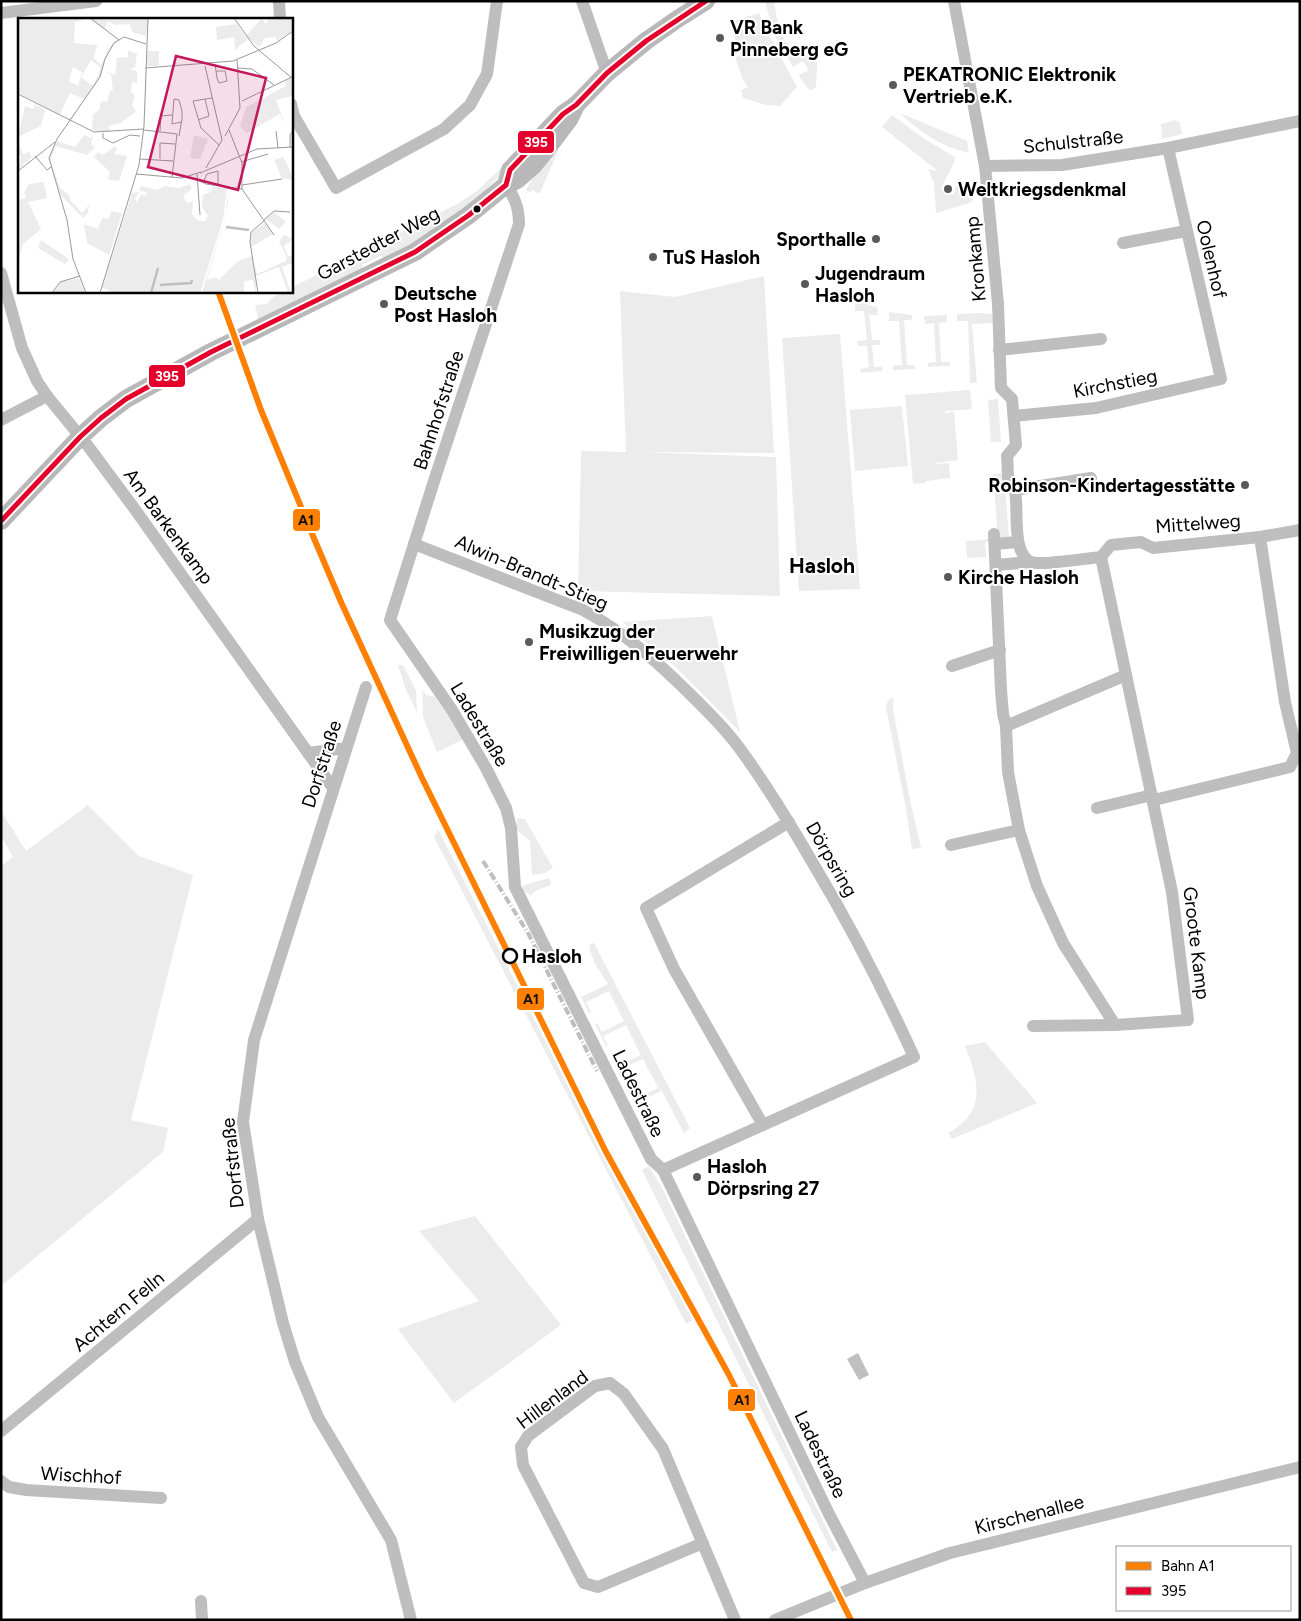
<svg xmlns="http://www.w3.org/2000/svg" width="1301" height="1621" font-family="Figtree,sans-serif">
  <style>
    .green { fill: #ececec }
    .water { fill: #bfbfbf }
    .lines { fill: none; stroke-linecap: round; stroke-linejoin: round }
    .minor { stroke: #bebebe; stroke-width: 12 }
    .secondary { stroke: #b8b8b8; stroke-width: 18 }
    .rail { stroke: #bebebe; stroke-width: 4; stroke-dasharray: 8 2.5 1 2.5; stroke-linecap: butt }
    .bus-1-casing { stroke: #fff; stroke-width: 9 }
    .bus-1 { stroke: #e4002b; stroke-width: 5 }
    .rail-1-casing { stroke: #fff; stroke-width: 10 }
    .rail-1 { stroke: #ff8000; stroke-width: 6 }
    .poi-dot { fill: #595959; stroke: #fff; stroke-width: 2 }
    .bus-dot { fill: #000; stroke: #fff; stroke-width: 2 }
    .stop-dot { fill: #fff; stroke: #000; stroke-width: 2.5 }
    .labels { text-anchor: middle; stroke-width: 4; stroke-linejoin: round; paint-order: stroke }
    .poi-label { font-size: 19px; font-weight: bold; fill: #000; stroke: #fff; text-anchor: start }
    .street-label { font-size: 19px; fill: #000; stroke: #fff }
    .stop-label { font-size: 19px; font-weight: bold; fill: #000; stroke: #fff; text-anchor: start }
    .quarter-label { font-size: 21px; font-weight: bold; fill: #000; stroke: #fff }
    .inset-river { fill: none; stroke: #bfbfbf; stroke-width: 2.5 }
    .inset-road { fill: none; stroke: #999; stroke-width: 1 }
    .view { fill: #c2185b; fill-opacity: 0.15; stroke: #c2185b; stroke-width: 2.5 }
    .inset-edge { fill: none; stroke: #000; stroke-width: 2.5 }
    .line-badge { stroke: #fff; stroke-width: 2 }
    .badge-label { font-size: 14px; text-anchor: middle; font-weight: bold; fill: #fff }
    .pale-badge-label { font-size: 14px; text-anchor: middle; font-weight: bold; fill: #111 }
  </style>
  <rect width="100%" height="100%" fill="#fff"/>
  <g class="green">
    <path d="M765 1H774C777 14 778 43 794 47 801 49 811 48 818 48L816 87 811 90 807 88 799 75 809 70 803 61 793 67 774 34Z"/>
    <polygon points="759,13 766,30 797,87 780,106 767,105 743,98 741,90 748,87 743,80 735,57 741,55 729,22"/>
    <path d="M900 113 967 141 969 153C942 147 920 132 900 113Z"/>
    <polygon points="892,115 923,138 956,158 941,189 952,195 955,192 955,186 965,185 974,198 970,203 936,213 934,183 928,169 938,171 882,127"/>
    <polygon points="1176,120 1180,123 1182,134 1162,139 1161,124"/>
    <path d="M556 150 558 151 540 193 534 192 535 190H532L531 192 526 191C530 178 548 162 556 150Z"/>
    <path d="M515 155 517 157 481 196 434 232 385 259 381 256 363 264 361 271 259 321 255 305 267 304C273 296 280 291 291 291V288L459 203 478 190Z"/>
    <polygon points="764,276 774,453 638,452 776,457 780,596 578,591 581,451 626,452 620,291 675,297"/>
    <polygon points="862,301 868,305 877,307 878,315 869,315 872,340 880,340 880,345 872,345 874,367 882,367 882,371 861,373 860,369 869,367 867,346 858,346 857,341 867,340 864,311 855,311 855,304"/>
    <polygon points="889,312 912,315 912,320 904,320 907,365 915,365 915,369 893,370 893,366 902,365 899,321 889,321"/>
    <polygon points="983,313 992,314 993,323 972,324 977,383 970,383 968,321 957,321 957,314"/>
    <polygon points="947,315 947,322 939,323 941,362 950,362 950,366 928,367 928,363 936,362 934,323 925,324 924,316"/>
    <polygon points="840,334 860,589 799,591 782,338"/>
    <polygon points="970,390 972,409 945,411 945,413 954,412 958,460 936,463 937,464 949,463 950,478 926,481 924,483 913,484 905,395"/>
    <polygon points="998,399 1001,442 991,442 988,400"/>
    <polygon points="902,406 908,466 855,471 850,410"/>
    <polygon points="1004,473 1009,538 998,539 993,474"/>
    <polygon points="990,539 990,541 985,542 986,557 967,558 966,541"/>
    <polygon points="712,616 740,732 680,671 623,622"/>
    <polygon points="398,665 403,665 416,691 417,712 406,690"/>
    <polygon points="422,690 426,695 435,697 466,738 437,752 423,717"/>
    <polygon points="891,698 894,698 893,702 893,709 910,800 921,848 912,849 906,809 886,707 887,703"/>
    <polygon points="88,805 139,856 193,875 131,1120 168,1128 163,1152 1,1286 1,866 13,857 1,836 1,811 26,851"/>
    <polygon points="517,818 525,819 553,868 545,873 532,875 530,841 516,829"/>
    <polygon points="438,829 613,1175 693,1320 686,1324 434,837"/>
    <polygon points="550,878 551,885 537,890 530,896 528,893 525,893 522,888 524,885"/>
    <polygon points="594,943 690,1128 684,1133 656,1080 661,1091 635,1104 628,1091 630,1090 635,1099 658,1088 643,1059 620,1069 625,1078 622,1079 611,1057 613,1056 618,1066 641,1055 626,1025 603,1036 608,1045 606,1046 595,1024 597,1023 602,1032 624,1021 609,991 586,1002 591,1012 589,1013 581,997 608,984 595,964 589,947 590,944"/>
    <path d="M985 1042 1037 1103 952 1139 948 1133C987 1112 979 1080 965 1046Z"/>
    <polygon points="649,1166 664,1192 837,1550 832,1552 642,1170"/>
    <polygon points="475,1216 561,1325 454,1403 398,1329 479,1301 419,1231"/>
  </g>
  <polygon class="water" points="858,1353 869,1375 859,1380 847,1359"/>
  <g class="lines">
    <g class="minor">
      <polyline points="279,1 280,19"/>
      <polyline points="582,1 607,73"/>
      <path d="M954 1 985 166 998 304 1001 388 1012 399 1016 445 1007 456C1008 464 1007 475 1009 483 1011 486 1015 488 1015 492 1019 510 1011 553 1031 562 1041 566 1088 558 1101 557L1111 545 1141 542 1153 548 1260 537 1300 530"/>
      <polyline points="1,13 96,1"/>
      <polyline points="291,104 294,116 336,188 444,129 470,105 487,74 497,1"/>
      <polyline points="985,166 1062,165 1168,148 1300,121"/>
      <path d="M506 185C515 198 519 208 519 224L434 481 390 620 452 710 486 768 506 808 511 828 515 887 651 1159 663 1170 829 1514 865 1583"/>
      <polyline points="1123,243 1186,231"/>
      <polyline points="1,273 22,348 37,381 47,396 88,446 134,508 333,788"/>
      <polyline points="999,350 1101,339"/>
      <polyline points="1014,416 1096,408 1221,379 1168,148"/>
      <polyline points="1,420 47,396"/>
      <polyline points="1015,490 1091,478"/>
      <polyline points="994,534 1001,690 1003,714 1006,726 1008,772 1019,830 1037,886 1063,943 1115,1025 1188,1020 1172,892 1126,675 1006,726"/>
      <path d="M414 544 583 610C626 633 661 665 695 699 712 716 729 733 743 753 769 789 792 827 814 865 851 927 884 991 914 1057L663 1170"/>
      <polyline points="995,544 1018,542"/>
      <polyline points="1101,557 1126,675"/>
      <polyline points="996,565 1031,562"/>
      <polyline points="952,666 1000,650"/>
      <polyline points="366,687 254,1040 243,1122 258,1219 283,1323 295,1362 318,1417 391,1540 411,1620"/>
      <polyline points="308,753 346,748"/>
      <polyline points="1154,800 1290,767 1297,753 1285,702 1260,537"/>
      <polyline points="1097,808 1152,795"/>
      <polyline points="951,845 1019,830"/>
      <polyline points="1033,1026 1115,1025"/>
      <polyline points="763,1125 674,969 646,908 789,822"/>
      <polyline points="1,1431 258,1219"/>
      <polyline points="1,1481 9,1487 26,1490 161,1498"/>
      <polyline points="703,1543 598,1587 584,1583 523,1465 521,1447 528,1436 595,1386 610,1383 624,1394 663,1449 735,1620"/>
      <polyline points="201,1601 202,1620"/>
      <polyline points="775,1620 865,1583 950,1553 1300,1467"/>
    </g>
    <g class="secondary">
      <polyline points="506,185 510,170 563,114 576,105 607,73 646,41 676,20 706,1"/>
      <polyline points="1,521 80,437 101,418 126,399 211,352 415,252 469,215 506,185 517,180 533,166 546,150 570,118 576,105"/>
    </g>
    <polyline class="rail" points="483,861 528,933 597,1071"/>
    <g class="bus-1-casing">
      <polyline id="bus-1" points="1,521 80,437 101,418 126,399 211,352 415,252 469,215 506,185 510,170 563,114 576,105 607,73 646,41 706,1"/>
    </g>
    <use href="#bus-1" class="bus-1"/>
    <g class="rail-1-casing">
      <polyline id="rail-1" points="218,291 261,410 313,536 341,602 422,778 606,1152 729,1375 851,1620"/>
    </g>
    <use href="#rail-1" class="rail-1"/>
  </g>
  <g class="poi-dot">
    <circle cx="720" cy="38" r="5"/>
    <circle cx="893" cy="85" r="5"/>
    <circle cx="948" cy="189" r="5"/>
    <circle cx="876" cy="239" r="5"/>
    <circle cx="653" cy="257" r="5"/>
    <circle cx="805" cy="284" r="5"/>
    <circle cx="384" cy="304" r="5"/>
    <circle cx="1245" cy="485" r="5"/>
    <circle cx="948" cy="577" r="5"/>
    <circle cx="529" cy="642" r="5"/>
    <circle cx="697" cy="1177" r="5"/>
  </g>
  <circle class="bus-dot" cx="477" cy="209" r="4.5"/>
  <circle class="stop-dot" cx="510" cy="956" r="7"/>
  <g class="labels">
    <g class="poi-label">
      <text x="730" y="34">VR Bank<tspan x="730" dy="22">Pinneberg eG</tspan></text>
      <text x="903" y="81">PEKATRONIC Elektronik<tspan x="903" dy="22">Vertrieb e.K.</tspan></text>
      <text x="958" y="196">Weltkriegsdenkmal</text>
      <text x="866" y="246" text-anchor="end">Sporthalle</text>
      <text x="663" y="264">TuS Hasloh</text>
      <text x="815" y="280">Jugendraum<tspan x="815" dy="22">Hasloh</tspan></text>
      <text x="394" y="300">Deutsche<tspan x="394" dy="22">Post Hasloh</tspan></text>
      <text x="1235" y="492" text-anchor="end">Robinson-Kindertagesstätte</text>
      <text x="958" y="584">Kirche Hasloh</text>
      <text x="539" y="638">Musikzug der<tspan x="539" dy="22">Freiwilligen Feuerwehr</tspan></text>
      <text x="707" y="1173">Hasloh<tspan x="707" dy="22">Dörpsring 27</tspan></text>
    </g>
    <g class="street-label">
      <text transform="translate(1073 141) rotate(-6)" y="7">Schulstraße</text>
      <text transform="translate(378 243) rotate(-28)" y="7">Garstedter Weg</text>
      <text transform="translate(975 259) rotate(-95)" y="7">Kronkamp</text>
      <text transform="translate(1212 259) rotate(77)" y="7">Oolenhof</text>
      <text transform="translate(1115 383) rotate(-11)" y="7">Kirchstieg</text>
      <text transform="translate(438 410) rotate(-72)" y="7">Bahnhofstraße</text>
      <text transform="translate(1198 523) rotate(-4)" y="7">Mittelweg</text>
      <text transform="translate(169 526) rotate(54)" y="7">Am Barkenkamp</text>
      <text transform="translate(532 572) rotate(23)" y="7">Alwin-Brandt-Stieg</text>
      <text transform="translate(480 724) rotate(59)" y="7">Ladestraße</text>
      <text transform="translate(321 764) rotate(-72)" y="7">Dorfstraße</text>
      <text transform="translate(832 859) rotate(60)" y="7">Dörpsring</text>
      <text transform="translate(1197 943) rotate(83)" y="7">Groote Kamp</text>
      <text transform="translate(639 1093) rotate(64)" y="7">Ladestraße</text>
      <text transform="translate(232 1163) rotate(-96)" y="7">Dorfstraße</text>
      <text transform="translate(118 1311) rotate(-40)" y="7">Achtern Felln</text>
      <text transform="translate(552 1399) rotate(-37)" y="7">Hillenland</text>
      <text transform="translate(821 1454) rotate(64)" y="7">Ladestraße</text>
      <text transform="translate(81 1475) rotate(3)" y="7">Wischhof</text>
      <text transform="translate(1029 1514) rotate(-14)" y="7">Kirschenallee</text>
    </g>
    <g class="stop-label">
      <text x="522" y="963">Hasloh</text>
    </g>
    <g class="quarter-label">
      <text x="822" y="573">Hasloh</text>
    </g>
  </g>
  <g transform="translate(18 18)">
    <rect width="275" height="275" fill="#fff"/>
    <path d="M0 0H70L57 4 56 25 79 27 76 40 83 47 92 28 100 21 71 0H130L128 18 114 14 112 6 97 7 90 3 87 10 100 21 89 36 83 58 52 102 0 75ZM73 42 83 50 75 68 63 59ZM55 49 64 54 60 68 51 63ZM52 75 66 81 52 101 42 96ZM244 0 248 7 250 0H275V12L259 23 257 19 247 20 241 29 228 18ZM218 6 230 21 217 32 216 19 199 22 198 9ZM110 32 119 36 117 49 112 52 119 53V65L114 64 113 74 117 78 114 87 118 93 103 105 90 108 92 114 74 112 75 96 81 92 83 83 89 84 92 73 95 72 93 57 85 52 97 57 99 40 110 39ZM130 33H141V48H128ZM273 60 275 78 258 82 267 107 262 96 234 112 238 130 233 113 228 115 222 108 228 89 268 68 267 63ZM13 84 27 92 23 108 0 119 7 88 16 91 17 87ZM76 114 73 127 77 129 69 137 38 128 32 142 42 170 52 178V182L64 195 71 187 70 195 65 200 42 176 31 140 39 123 57 129 66 117 73 120ZM176 117 190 121 182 141 172 140ZM0 124 5 136 11 134 14 139 0 151 3 137 0 138ZM97 128 99 131 96 136 109 138 101 163 90 161 92 154 76 139 80 134 85 137ZM265 139 269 146 275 162 264 160 256 142ZM26 164 29 180 10 184 23 211 5 226 0 243V182L8 180 6 175 11 166ZM172 166 174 171 165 178 169 185 175 183 174 196 180 203H187L190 198 184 189 185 177 193 174 194 168 209 170 205 201 182 275H91V272L84 270 114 175 121 174 117 181 119 184 123 176 128 178 129 174 121 173 123 168 139 172 147 168 161 170ZM211 171 210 184 206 204 189 262 198 259 201 262 220 243 234 238 239 256 268 243 269 239 261 224 266 217 275 221 266 228 270 238H275V245L264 249 273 275H270L261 249 238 258V275L235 262 226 263V275H184L206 203ZM93 193 104 195 88 248 91 237 69 225 66 206 80 211 84 200 91 201ZM256 194 268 204 261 211 248 201ZM247 205 255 216 232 230 234 214ZM23 222 51 241 47 246 20 230ZM61 260 67 275H35L43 264Z" fill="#ececec" fill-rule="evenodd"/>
    <path class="inset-river" d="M208 209 231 212M142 267 173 265 174 262M133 275 140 250"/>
    <path class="inset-road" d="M72 0 101 22M216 0 236 28 275 61M197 46 199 60 201 65 209 63 207 53H198M187 48 204 122 188 150M127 50 215 43 258 25 275 13M219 50 234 51 256 67M0 76 76 114 126 111M194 80 175 83 183 110 201 127M224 83 274 59M180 102 191 98 187 81M126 112 159 116 154 159M211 112 224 145V171M142 113 143 98 154 97M258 113 260 130M85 115V120L95 125 112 117 122 118M161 118 164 101V93L161 82 156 81 154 106 163 104M207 118 222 90 219 42M272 129V117L275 113M17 138 29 152 33 149M122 141 155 143M142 141V125L157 126M223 144 250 136M0 153 37 124M182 155 239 131 275 129M118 156 164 160 183 154M179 156 182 197M180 162 188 166 224 171 256 217M185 165 189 156 200 153V168M224 167 264 161M246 202 256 193 272 194M34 275 42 264 62 258M68 275 55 241 49 202 31 140 39 121 82 59 87 41 96 25 106 19 128 26M82 275 121 147 126 108 130 0M240 275 232 224 233 214 246 203"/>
    <path class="view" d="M158 38 248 60 220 172 130 149Z"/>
    <rect width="275" height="275" class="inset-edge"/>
  </g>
  <g class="line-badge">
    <rect x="517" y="130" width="38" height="24" rx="5" fill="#e4002b"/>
    <rect x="148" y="364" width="38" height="24" rx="5" fill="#e4002b"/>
    <rect x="292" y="508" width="29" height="24" rx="5" fill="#ff8000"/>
    <rect x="516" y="987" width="29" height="24" rx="5" fill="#ff8000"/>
    <rect x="727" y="1388" width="29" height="24" rx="5" fill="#ff8000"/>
  </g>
  <g class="badge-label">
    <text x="536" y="147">395</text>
    <text x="167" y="381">395</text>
  </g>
  <g class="pale-badge-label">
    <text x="306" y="525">A1</text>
    <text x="531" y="1004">A1</text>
    <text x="742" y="1405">A1</text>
  </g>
  <rect width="1301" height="1621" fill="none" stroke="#000000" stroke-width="5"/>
  <rect x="1116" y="1546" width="175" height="65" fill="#ffffff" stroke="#999999"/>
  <rect x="1126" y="1562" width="25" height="8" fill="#ff8000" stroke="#999999"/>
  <text x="1161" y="1571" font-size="15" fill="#000000">Bahn A1</text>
  <rect x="1126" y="1587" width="25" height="8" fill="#e4002b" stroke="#999999"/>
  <text x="1161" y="1596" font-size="15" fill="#000000">395</text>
</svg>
